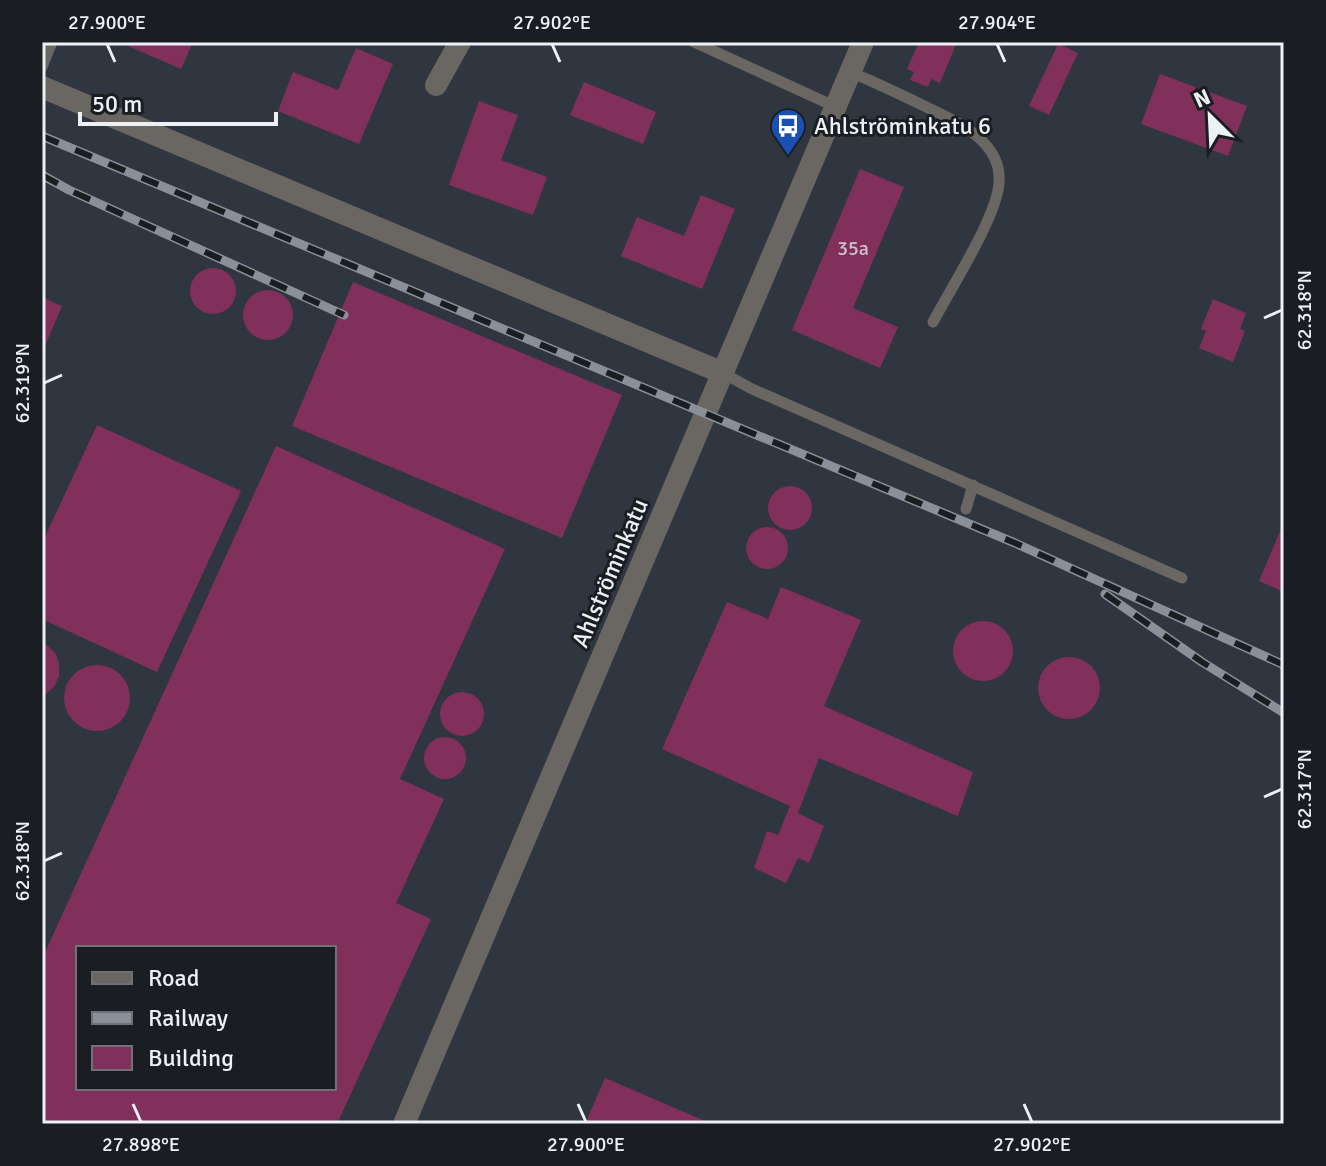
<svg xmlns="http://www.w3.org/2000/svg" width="1326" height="1166" font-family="Signika,sans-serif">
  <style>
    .building { fill: #80305b; fill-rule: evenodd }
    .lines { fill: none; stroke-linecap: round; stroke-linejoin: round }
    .service { stroke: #6a6662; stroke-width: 11 }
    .minor { stroke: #6a6662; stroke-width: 22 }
    .tertiary { stroke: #6a6662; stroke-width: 22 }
    .rail-casing { stroke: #8a9097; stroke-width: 9 }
    .rail { stroke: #1a1d21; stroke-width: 6; stroke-dasharray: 18; stroke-linecap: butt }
    .ticks { fill: none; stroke: #ecf1f6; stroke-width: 3 }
    .labels { text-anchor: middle; stroke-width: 6; stroke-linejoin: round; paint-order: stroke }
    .number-label { font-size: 20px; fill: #d1c1cf }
    .poi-label { font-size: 24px; fill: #ecf1f6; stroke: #1a1d21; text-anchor: start }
    .street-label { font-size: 24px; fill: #ecf1f6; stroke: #1a1d21 }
    .neatline { fill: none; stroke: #ecf1f6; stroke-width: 3 }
    .ticks-label { font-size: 20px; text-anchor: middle; fill: #ecf1f6 }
  </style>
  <rect width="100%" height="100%" fill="#2f363f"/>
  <g class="building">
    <polygon points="119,42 193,42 181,69"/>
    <polygon points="919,42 957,42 940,83 931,79 928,87 910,80 914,72 907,69"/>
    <polygon points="1058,44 1078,53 1049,115 1029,106"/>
    <polygon points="356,48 393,64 359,144 278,111 293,72 338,90"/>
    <polygon points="1160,74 1247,106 1228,156 1141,124"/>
    <polygon points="584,82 656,112 643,144 570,115"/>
    <polygon points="479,101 518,115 501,160 547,177 533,215 449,185"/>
    <polygon points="860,169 904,187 853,308 898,327 880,368 792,330"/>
    <polygon points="701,195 735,209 702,289 621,256 637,217 684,236"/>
    <circle cx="213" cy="291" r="23"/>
    <polygon points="353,282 622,395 562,538 292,426"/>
    <circle cx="268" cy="315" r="25"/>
    <polygon points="42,297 62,306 42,353"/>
    <polygon points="1213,299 1246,313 1240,329 1245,331 1233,362 1199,348 1206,331 1201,329"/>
    <polygon points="97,425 241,491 157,672 42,619 42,543"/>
    <path d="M276 446 505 549 400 779 444 799 396 903 431 919 337 1124H42V959ZM78 948H334V1088H78Z"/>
    <circle cx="790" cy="508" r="22"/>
    <polygon points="1284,522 1284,592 1259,581"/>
    <circle cx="767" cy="548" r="21"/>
    <polygon points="781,587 861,620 824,706 973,772 958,816 819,758 798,813 824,826 809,863 798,858 786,883 754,868 767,831 778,835 790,806 662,749 727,602 768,619"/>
    <circle cx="983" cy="651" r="30"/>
    <polygon points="42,640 56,654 59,664 59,676 54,687 42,697"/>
    <circle cx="1069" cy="688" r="31"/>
    <circle cx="97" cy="698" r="33"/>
    <circle cx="462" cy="714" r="22"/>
    <circle cx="445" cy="758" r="21"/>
    <polygon points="605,1078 712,1124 585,1124"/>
  </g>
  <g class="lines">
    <g class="service">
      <polyline points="694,42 836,107"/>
      <polyline points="42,67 52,42"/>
      <path d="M851 72C873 82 896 92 918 103 953 120 1008 141 998 190 991 226 951 288 933 322"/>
      <polyline points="723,373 750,388 1182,578"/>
      <polyline points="966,509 973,485"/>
    </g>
    <g class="minor">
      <polyline points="436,85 460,42"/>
      <polyline points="42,87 723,373"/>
    </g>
    <polyline class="tertiary" points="404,1124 863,42"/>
    <g class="rail-casing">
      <g id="rail">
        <polyline points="42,136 1015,543 1284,665"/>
        <polyline points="42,175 69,190 344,315"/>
        <polyline points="1105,594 1202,662 1284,713"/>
      </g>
    </g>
    <use href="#rail" class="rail"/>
  </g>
  <path class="ticks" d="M107 44 115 62M552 44 560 62M997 44 1005 62M1264 318 1282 310M44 383 62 375M1264 797 1282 789M44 861 62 853M133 1104 141 1122M578 1104 586 1122M1024 1104 1032 1122"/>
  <defs>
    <g id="bus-pin" transform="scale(1.8)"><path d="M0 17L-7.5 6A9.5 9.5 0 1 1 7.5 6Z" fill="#1a4fb4" stroke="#1a1d21"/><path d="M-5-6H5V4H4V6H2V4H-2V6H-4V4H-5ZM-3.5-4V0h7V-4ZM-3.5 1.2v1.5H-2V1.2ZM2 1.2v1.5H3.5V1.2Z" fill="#fff"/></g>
  </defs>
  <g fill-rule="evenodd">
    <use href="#bus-pin" x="788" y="126"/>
  </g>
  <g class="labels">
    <g class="number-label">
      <text x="853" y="255">35a</text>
    </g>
    <g class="poi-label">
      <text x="814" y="134">Ahlströminkatu 6</text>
    </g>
    <g class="street-label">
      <text transform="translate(610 573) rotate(-67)" y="8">Ahlströminkatu</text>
    </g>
  </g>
  <rect width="1326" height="1166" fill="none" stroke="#1a1d21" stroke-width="88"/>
  <rect x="76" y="946" width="260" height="144" fill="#1a1d21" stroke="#6e7276" stroke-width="2"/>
  <rect x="92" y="972" width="40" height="12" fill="#6a6662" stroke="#6e7276" stroke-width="2"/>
  <text x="148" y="986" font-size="24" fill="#ecf1f6">Road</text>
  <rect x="92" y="1012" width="40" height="12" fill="#8a9097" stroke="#6e7276" stroke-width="2"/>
  <text x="148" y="1026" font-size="24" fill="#ecf1f6">Railway</text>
  <rect x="92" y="1046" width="40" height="24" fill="#80305b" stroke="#6e7276" stroke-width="2"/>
  <text x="148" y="1066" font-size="24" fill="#ecf1f6">Building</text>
  <g transform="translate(1210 116) rotate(336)" stroke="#1a1d21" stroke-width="6" paint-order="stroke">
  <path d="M0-6L14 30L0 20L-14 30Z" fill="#ecf1f6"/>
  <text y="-12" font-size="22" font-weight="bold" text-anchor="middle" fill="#ecf1f6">N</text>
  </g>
  <path d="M80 112v12h196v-12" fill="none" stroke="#ecf1f6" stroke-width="4"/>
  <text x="92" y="112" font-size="24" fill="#ecf1f6" stroke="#1a1d21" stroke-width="6" paint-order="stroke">50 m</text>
  <rect x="44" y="44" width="1238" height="1078" class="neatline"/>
  <g class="ticks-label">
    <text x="107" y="29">27.900°E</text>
    <text x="552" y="29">27.902°E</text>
    <text x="997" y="29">27.904°E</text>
    <text transform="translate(1304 310) rotate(-90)" y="7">62.318°N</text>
    <text transform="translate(22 383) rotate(-90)" y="7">62.319°N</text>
    <text transform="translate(1304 789) rotate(-90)" y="7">62.317°N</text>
    <text transform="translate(22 861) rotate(-90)" y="7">62.318°N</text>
    <text x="141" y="1151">27.898°E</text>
    <text x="586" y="1151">27.900°E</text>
    <text x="1032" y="1151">27.902°E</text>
  </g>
</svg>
